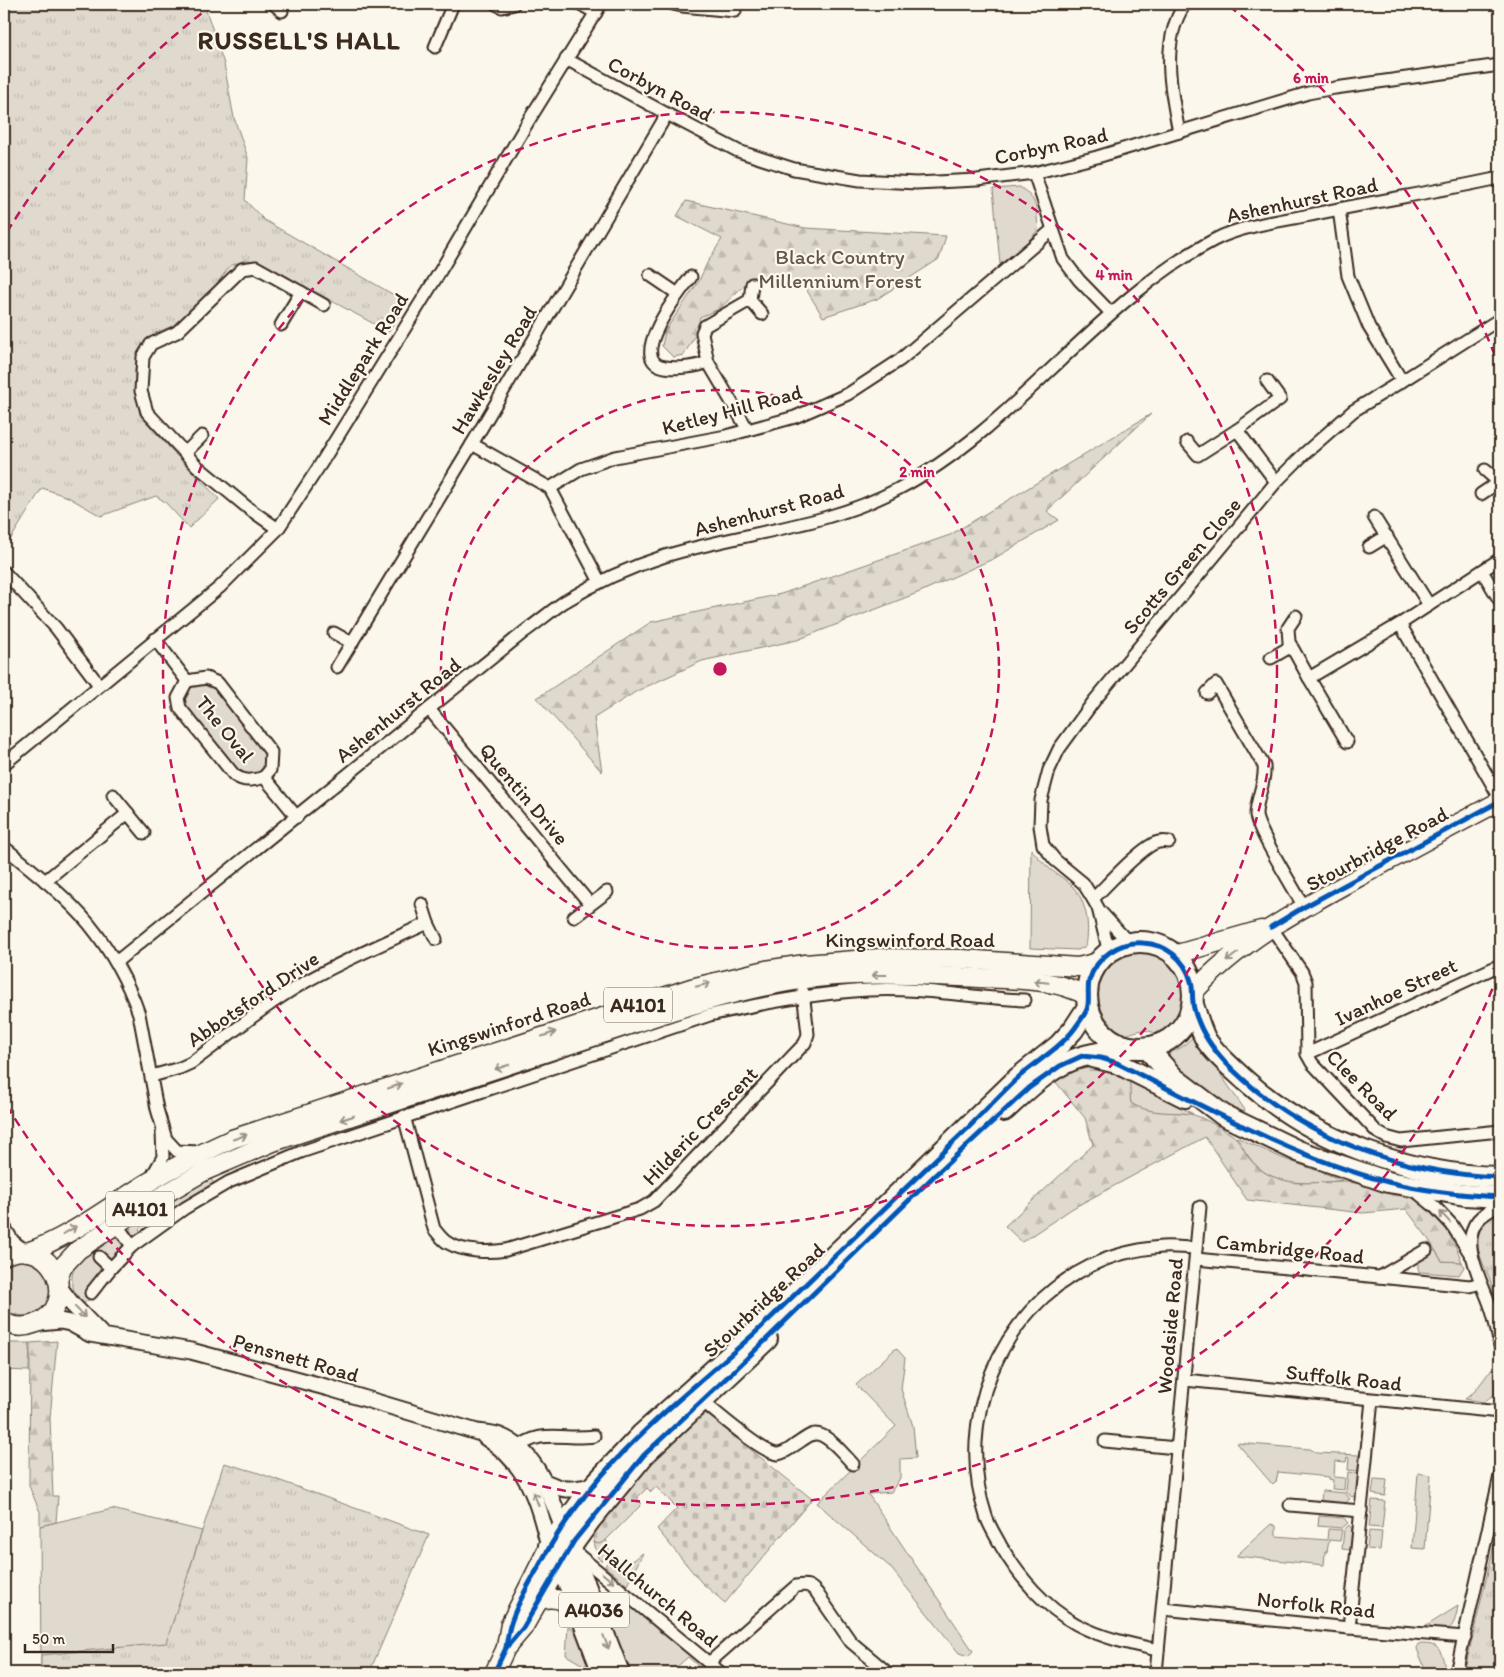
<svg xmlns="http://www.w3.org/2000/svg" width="1504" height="1677" font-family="Itim,sans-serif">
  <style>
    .green { fill: #dfd9ce; stroke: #8d8276 }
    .forest { fill: url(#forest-firs); stroke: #8d8276 }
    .cemetery { fill: url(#cemetery-stones); stroke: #8d8276 }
    .park { fill: url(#park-tufts); stroke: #8d8276 }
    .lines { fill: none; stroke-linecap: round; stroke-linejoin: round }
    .street-casing { stroke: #3b2a1e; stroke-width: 15 }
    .secondary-casing { stroke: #3b2a1e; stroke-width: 19 }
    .primary-casing { stroke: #3b2a1e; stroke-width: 21 }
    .highway-casing { stroke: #3b2a1e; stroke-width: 24 }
    .street { stroke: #fbf7ec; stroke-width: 11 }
    .secondary { stroke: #fbf7ec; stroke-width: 15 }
    .primary { stroke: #fbf7ec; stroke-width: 18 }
    .highway { stroke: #fbf7ec; stroke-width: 20 }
    .cycleway-casing { stroke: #fbf7ec; stroke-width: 8 }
    .cycleway { stroke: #0057b8; stroke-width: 5 }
    .oneway { stroke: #9b9085 }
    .ring { fill: none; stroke: #c2185b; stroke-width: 2.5; stroke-dasharray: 9 6 }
    .labels { text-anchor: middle; stroke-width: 4.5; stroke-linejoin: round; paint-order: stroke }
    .shield { fill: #fbf7ec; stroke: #75685c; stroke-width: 1 }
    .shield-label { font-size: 20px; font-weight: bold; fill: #3b2a1e }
    .street-label { font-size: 21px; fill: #3b2a1e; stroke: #fbf7ec }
    .park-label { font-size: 21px; fill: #64564a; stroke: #fbf7ec }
    .district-label { font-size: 26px; font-weight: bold; letter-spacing: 1px; fill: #3b2a1e; stroke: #fbf7ec }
    .centre { fill: #c2185b; stroke: #fbf7ec; stroke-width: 2.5 }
    .ring-label { font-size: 15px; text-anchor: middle; font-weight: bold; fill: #c2185b; stroke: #fbf7ec; stroke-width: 4.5; stroke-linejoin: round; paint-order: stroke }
  </style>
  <defs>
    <pattern id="forest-firs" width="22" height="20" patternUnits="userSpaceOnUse" patternTransform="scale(1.25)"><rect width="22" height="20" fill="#dfd9ce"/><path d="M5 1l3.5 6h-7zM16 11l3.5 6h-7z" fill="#c0bab0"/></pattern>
    <pattern id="cemetery-stones" width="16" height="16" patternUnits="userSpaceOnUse" patternTransform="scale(1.25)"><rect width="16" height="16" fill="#dfd9ce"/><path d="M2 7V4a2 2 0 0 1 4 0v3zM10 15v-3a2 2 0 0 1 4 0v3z" fill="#c0bab0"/></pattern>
    <pattern id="park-tufts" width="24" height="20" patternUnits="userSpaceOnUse" patternTransform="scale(1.25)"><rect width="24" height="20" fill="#dfd9ce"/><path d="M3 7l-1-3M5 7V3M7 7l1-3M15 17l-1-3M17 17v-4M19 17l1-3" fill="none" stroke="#c0bab0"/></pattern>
  </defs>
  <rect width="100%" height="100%" fill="#fbf7ec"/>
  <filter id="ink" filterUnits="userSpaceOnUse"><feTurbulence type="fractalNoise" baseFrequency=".02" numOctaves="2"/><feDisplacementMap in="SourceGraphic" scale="10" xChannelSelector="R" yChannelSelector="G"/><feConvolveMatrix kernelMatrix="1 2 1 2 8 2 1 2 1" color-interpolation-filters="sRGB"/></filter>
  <g filter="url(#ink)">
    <g class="green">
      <path d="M1020 187C1039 201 1036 208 1038 230L1023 247 1000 264 993 189Z"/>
      <path d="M196 684H210L216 688 268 754C267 758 267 763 265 767 259 776 245 776 237 771L184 707C182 696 186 690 196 684Z"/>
      <path d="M1031 849C1037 856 1043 863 1050 869 1057 875 1066 879 1072 886 1087 901 1090 926 1086 946L1078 950 1030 948Z"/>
      <path d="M1139 952C1188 956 1200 1010 1157 1034 1144 1028 1139 1030 1126 1035 1084 1013 1092 961 1139 952Z"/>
      <polygon points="1194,1036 1224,1071 1221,1075 1245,1110 1243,1115 1200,1090 1167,1057 1168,1054 1182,1047"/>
      <path d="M1127 1076 1193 1114C1172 1112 1150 1115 1131 1104Z"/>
      <path d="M1236 1137 1282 1158 1343 1180C1311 1185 1270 1188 1249 1157 1244 1151 1241 1144 1236 1137Z"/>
      <polygon points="209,1176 215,1185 186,1201 158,1221 151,1211"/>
      <polygon points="144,1214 149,1221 139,1229 143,1234 138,1236 132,1235 130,1230 132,1223"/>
      <path d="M114 1236 121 1240 124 1249 113 1260H94L100 1266V1277L85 1293 89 1300 81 1305C57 1265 85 1255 114 1236Z"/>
      <polygon points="1435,1250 1442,1261 1462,1262 1464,1267 1459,1275 1420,1272 1418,1270 1418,1262"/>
      <path d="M15 1259 34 1260 52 1281C51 1288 51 1296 49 1301 40 1318 17 1320 4 1308V1266Z"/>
      <polygon points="4,1343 30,1343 29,1371 4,1370"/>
      <polygon points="896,1348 905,1358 901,1389 913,1426 916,1458 900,1459 900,1478 891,1492 868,1494 973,1651 968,1656 959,1653 890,1567 817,1503 896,1426 856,1385"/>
      <polygon points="1493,1367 1495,1394 1484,1402 1465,1399 1475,1391"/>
      <polygon points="1237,1443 1310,1449 1317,1453 1359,1455 1358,1471 1348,1470 1349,1458 1347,1457 1346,1462 1335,1461 1334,1477 1345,1478 1344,1490 1332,1489 1333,1480 1329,1479 1329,1477 1278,1472 1276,1482 1273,1485"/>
      <polygon points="1348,1472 1358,1474 1356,1494 1352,1497 1346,1492"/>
      <polygon points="1418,1473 1431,1475 1425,1549 1412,1548"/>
      <polygon points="1374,1479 1387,1480 1385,1496 1372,1494"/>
      <polygon points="1322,1491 1345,1493 1350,1499 1345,1503 1321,1501"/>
      <polygon points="1372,1500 1385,1501 1382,1528 1369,1527"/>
      <polygon points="112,1509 202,1531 188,1574 273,1635 41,1673 40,1526"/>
      <polygon points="1319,1516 1344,1518 1348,1523 1342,1528 1318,1526"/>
      <polygon points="1271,1524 1276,1526 1276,1536 1327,1540 1328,1529 1342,1530 1340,1541 1329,1540 1327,1552 1325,1552 1324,1565 1236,1556"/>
      <polygon points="1349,1525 1352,1529 1351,1550 1342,1549 1344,1530"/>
      <polygon points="1369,1531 1382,1532 1380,1550 1367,1549"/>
      <polygon points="606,1539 609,1550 601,1561 598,1558 594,1542 596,1543 604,1542"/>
      <path d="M643 1553 627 1585 605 1566C612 1553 619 1563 628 1562 634 1562 638 1556 643 1553Z"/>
      <polygon points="601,1591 623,1609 636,1607 692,1654 712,1673 706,1673 688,1657 670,1673 630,1673 600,1594"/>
      <path d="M1458 1606C1453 1634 1450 1630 1423 1628Z"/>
      <path d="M568 1626C580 1631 585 1652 587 1664L583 1665 566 1655Z"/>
      <path d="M1418 1644C1423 1644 1430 1644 1435 1646 1442 1650 1446 1666 1444 1673H1427L1417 1649Z"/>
    </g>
    <g class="forest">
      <polygon points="686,201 805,228 946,236 939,259 877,299 823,317 803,284 753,277 719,309 700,317 698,330 684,355 673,357 662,346 665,331 699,281 707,263 722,239 677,216"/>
      <polygon points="1151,414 1047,511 1059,520 995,558 920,592 797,640 702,661 637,691 594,718 602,772 537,698 651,622 781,594 950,535"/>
      <path d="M1096 1067 1127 1076C1132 1084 1129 1094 1131 1103 1150 1115 1170 1111 1190 1114 1202 1116 1220 1128 1231 1134 1241 1140 1243 1150 1249 1158 1256 1167 1266 1175 1277 1178 1298 1186 1319 1182 1341 1181 1352 1180 1367 1187 1378 1190 1388 1193 1398 1194 1408 1196 1435 1205 1453 1237 1462 1262L1442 1261 1427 1237 1406 1209 1363 1213 1247 1200 1205 1137 1073 1208 1022 1242 1005 1226 1093 1145 1085 1118 1055 1081 1075 1070Z"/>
      <polygon points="57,1341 50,1418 53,1496 58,1496 56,1522 40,1526 40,1512 29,1486 30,1343"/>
    </g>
    <polygon class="cemetery" points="703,1411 812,1499 725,1603 701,1582 657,1529 677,1508 656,1487 651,1492 647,1488 638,1497 638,1500 642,1504 604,1542 598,1544 594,1542 594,1535 597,1526 650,1463"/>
    <g class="park">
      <polygon points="4,4 204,4 224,64 234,118 248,158 245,200 264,220 406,302 389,332 258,261 245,260 230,266 216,285 179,323 156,333 143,344 137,357 135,371 136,392 140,415 178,457 219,499 189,528 165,502 156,496 101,516 68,497 42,488 4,550"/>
      <path d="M1500 1212V1322C1497 1308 1495 1294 1490 1280 1483 1261 1469 1242 1485 1223 1489 1218 1494 1214 1500 1212Z"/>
      <polygon points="224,1463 256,1472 429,1535 369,1673 41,1673 41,1655 166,1643"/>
      <polygon points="1500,1513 1500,1673 1464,1673 1492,1554"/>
    </g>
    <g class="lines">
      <g class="street-casing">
        <g id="street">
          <polyline points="274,4 282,11"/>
          <polyline points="496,4 502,7 514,4"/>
          <polyline points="580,4 596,13"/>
          <polyline points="673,4 682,6 735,11"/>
          <polyline points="435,47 453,4"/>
          <polyline points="566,59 667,114 738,151 794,169 860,180 916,183 977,180 1034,173 1097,157 1308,93 1335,88 1500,65"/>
          <path d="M1179 132C1171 93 1160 40 1185 4"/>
          <polyline points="1034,173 1063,259 1079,280 1111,313"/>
          <polyline points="1339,209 1348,276 1369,327 1402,381"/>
          <polyline points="650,275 678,294"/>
          <path d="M691 277C680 291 625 361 665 367 678 369 696 367 708 362L748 430"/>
          <polyline points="752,284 750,300 762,314"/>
          <polyline points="281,325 301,292"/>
          <polyline points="708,362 702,333 705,326 750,300"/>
          <polyline points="1237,430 1276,482"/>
          <polyline points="1187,442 1198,455 1237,430 1280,399 1267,381"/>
          <polyline points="472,444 550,488 600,582"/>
          <polyline points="185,453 202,436"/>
          <polyline points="1485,470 1500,483"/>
          <polyline points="550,488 581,469 615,457 726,436 795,417 848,394 900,360 1052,230"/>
          <polyline points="1481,494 1499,482"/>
          <polyline points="1374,517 1429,605"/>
          <polyline points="278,529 248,508 197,466 147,412 141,391 143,357 151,344 177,332 242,269 256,267 324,305"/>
          <polyline points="1369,547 1387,536"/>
          <polyline points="1482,571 1500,601"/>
          <polyline points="4,572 56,628 99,685"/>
          <polyline points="1296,616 1288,628 1289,642 1309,678"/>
          <polyline points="1400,624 1500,798"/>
          <polyline points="334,633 352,643"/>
          <polyline points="155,639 187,681 206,678 218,683 271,752 270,770 264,777 297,817"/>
          <polyline points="1271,658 1290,647"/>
          <polyline points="337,667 472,444 667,114"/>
          <path d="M187 681 178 698 180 708 234 775C244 782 253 781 264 777"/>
          <path d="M1207 693 1216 684 1264 766C1266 783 1256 798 1256 815 1257 830 1295 890 1304 907"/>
          <polyline points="429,709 590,904"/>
          <polyline points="1347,742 1309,678 1400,624 1500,559"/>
          <polyline points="4,764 220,587 278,529 320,465 439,273 529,120 601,4"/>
          <polyline points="113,795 144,833"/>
          <path d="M4 847C32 870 66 896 89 924 110 950 128 982 139 1014L157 1109 166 1139 177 1151 200 1152"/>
          <polyline points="45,881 128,813"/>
          <path d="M1093 899C1109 883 1135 854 1153 844 1159 841 1163 841 1169 842"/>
          <polyline points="422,904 428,923 436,939"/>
          <polyline points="1099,910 1129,943"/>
          <polyline points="574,917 607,892"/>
          <polyline points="1271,927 1302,972 1306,982 1307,1054 1312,1063 1377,1132 1386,1137 1401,1141 1500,1131"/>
          <polyline points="1109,953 1098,908 1093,899 1083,883 1055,860 1043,845 1040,826 1041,800 1049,770 1059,749 1094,701 1276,482 1304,454 1353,411 1402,381 1500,319"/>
          <path d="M116 962 524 632C538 622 551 611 564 602 595 583 630 567 665 556 742 532 825 528 898 489 1018 426 1094 303 1214 240 1238 227 1278 221 1305 216 1370 202 1435 192 1500 178"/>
          <polyline points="1307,1054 1500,965"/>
          <path d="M152 1076 180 1068 191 1063C228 1036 266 1004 307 981 346 959 387 942 428 923"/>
          <path d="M404 1116 434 1229C438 1233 442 1240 448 1243 464 1252 488 1253 506 1250L640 1209 654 1201 805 1043 808 1034 803 992"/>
          <polyline points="151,1178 163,1157 162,1133"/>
          <polyline points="1413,1189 1435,1207 1452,1225 1471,1255"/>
          <path d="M1500 1205C1492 1209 1484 1213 1478 1220 1459 1242 1482 1282 1490 1305 1495 1318 1497 1332 1500 1346"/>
          <polyline points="116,1224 132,1246"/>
          <polyline points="4,1226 13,1241 27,1252"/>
          <polyline points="99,1257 111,1268"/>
          <polyline points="1196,1259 1470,1286 1481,1283"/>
          <polyline points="1380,1277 1426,1250"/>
          <path d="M91 1293 111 1268 132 1246 185 1208 229 1182 301 1152 710 1015C762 1003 815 993 869 990 920 987 973 998 1025 1000"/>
          <polyline points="1185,1380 1500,1412"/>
          <path d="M702 1401C715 1411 763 1454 778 1454 785 1453 790 1449 795 1445 800 1442 806 1437 811 1435 825 1429 844 1455 853 1464"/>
          <polyline points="1105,1441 1176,1448"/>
          <path d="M513 1451C535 1433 548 1436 574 1437 581 1437 588 1437 594 1436"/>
          <polyline points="1290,1505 1361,1511"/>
          <polyline points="575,1552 721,1673"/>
          <polyline points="1163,1609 1349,1628 1465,1637"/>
          <polyline points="1349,1628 1372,1400"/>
          <path d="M1158 1650C1130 1644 1102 1638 1076 1624 1045 1607 1019 1577 1001 1546 996 1536 989 1526 986 1516 954 1421 999 1310 1090 1266 1112 1255 1138 1249 1162 1247 1173 1246 1185 1248 1196 1248"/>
          <path d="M710 1662 796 1586C807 1584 810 1585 817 1593L851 1642 888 1673"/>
          <polyline points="1156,1673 1200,1207"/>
          <polyline points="1456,1673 1500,1476"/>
        </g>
      </g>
      <g class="secondary-casing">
        <g id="secondary">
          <polyline points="59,1287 72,1304 101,1334"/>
          <path d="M39 1323 60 1321 70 1323 90 1334 191 1351 329 1388 477 1432C484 1433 493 1433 500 1436 536 1450 550 1495 563 1528"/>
          <path d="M485 1437C528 1464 537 1499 549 1546"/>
          <path d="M543 1481C566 1492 569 1490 593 1486"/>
        </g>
      </g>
      <g class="primary-casing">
        <g id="primary">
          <polyline points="1174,955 1261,930"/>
          <path d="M1193 993C1238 942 1300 909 1359 877 1406 851 1453 826 1500 801"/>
          <path d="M27 1252C67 1239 110 1206 147 1183 174 1167 203 1152 232 1139L691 988 766 970 805 964 880 958 962 959 1078 967 1099 962"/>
          <path d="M4 1256C52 1232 84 1307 34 1324 24 1328 13 1327 4 1322"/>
          <path d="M58 1280 62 1267 78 1250 144 1206 205 1171 273 1142 672 1011C731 993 792 977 854 975 896 973 938 976 979 978 1016 980 1054 978 1087 996"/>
          <path d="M540 1600C558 1595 568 1602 581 1615"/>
          <polyline points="506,1647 510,1624 549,1546"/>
          <polyline points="494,1673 506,1648 523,1628 564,1556"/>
        </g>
      </g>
      <g class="highway-casing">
        <g id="highway">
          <circle cx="1140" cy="995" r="53"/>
          <path d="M1193 1005C1197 1016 1200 1029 1206 1040 1216 1055 1233 1069 1246 1081 1315 1142 1408 1175 1500 1177"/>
          <polyline points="1147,1048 1174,1078 1223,1115 1298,1151 1388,1182 1465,1195 1500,1197"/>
          <polyline points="1093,1057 1117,1063 1185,1097"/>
          <path d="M1004 1111C1027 1090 1050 1066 1081 1057 1097 1052 1115 1051 1131 1048"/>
          <polyline points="566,1536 619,1673"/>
          <polyline points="570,1548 591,1519 644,1455 767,1339"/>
          <polyline points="603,1673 571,1588 549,1546 593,1486 641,1435 746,1341 1019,1077 1059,1045 1073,1030 1088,1007"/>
        </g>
      </g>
      <use href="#street" class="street"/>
      <use href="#secondary" class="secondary"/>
      <use href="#primary" class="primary"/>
      <use href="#highway" class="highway"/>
      <g class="cycleway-casing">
        <g id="cycleway">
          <polyline points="1271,927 1304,907 1500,801"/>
          <path d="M506 1648C507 1641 508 1633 510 1626 515 1608 528 1585 538 1568 558 1530 584 1494 613 1463 657 1415 709 1375 757 1331 828 1263 899 1194 970 1126 987 1109 1003 1091 1021 1075 1039 1060 1061 1047 1075 1028 1079 1022 1085 1015 1087 1009 1090 1002 1087 990 1089 981 1096 957 1119 941 1143 943 1166 944 1185 959 1191 981 1193 988 1192 995 1193 1002 1193 1009 1196 1016 1199 1023 1206 1041 1218 1055 1232 1069 1303 1138 1403 1174 1500 1177"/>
          <path d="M494 1673 506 1648 523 1628 574 1541 644 1455 737 1368 935 1175 1029 1088 1060 1066 1082 1056 1101 1058 1117 1063C1203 1106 1295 1158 1388 1182 1424 1191 1463 1195 1500 1197"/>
        </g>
      </g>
      <use href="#cycleway" class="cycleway"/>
    </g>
    <defs><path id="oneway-shaft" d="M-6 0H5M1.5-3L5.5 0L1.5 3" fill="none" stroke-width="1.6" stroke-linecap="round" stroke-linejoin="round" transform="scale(1.25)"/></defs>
    <g class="oneway">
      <use href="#oneway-shaft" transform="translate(1232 957) rotate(143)"/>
      <use href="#oneway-shaft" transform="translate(879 975) rotate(180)"/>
      <use href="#oneway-shaft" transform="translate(1041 982) rotate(-174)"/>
      <use href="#oneway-shaft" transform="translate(703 985) rotate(-14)"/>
      <use href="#oneway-shaft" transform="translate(549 1034) rotate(-19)"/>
      <use href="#oneway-shaft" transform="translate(502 1067) rotate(162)"/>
      <use href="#oneway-shaft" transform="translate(395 1086) rotate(-19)"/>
      <use href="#oneway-shaft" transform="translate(347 1118) rotate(162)"/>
      <use href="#oneway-shaft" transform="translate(240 1137) rotate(-19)"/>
      <use href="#oneway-shaft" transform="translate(1445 1217) rotate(-133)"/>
      <use href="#oneway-shaft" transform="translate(70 1230) rotate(-31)"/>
      <use href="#oneway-shaft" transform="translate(80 1312) rotate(46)"/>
      <use href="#oneway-shaft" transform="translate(536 1499) rotate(-111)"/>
      <use href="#oneway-shaft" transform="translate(608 1578) rotate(40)"/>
      <use href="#oneway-shaft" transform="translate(606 1642) rotate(69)"/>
    </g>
  </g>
  <g class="ring">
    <circle cx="720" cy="669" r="279"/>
    <circle cx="720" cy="669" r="557"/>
    <path d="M1498 975A836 836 0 0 1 7 1106M7 232A836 836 0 0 1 211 6M1229 6A836 836 0 0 1 1498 363"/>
  </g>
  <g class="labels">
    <g class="shield">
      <rect x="604" y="987.5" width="68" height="35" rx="4"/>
      <rect x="106" y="1191.5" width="68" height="35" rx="4"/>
      <rect x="559" y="1592.5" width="70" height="35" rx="4"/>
    </g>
    <g class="shield-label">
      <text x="638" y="1012">A4101</text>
      <text x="140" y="1216">A4101</text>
      <text x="594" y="1617">A4036</text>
    </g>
    <g class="street-label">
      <text transform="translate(660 89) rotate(28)" y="7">Corbyn Road</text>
      <text transform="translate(1051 146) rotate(-12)" y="7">Corbyn Road</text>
      <text transform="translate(1302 200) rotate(-12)" y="7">Ashenhurst Road</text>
      <text transform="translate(363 359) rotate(-58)" y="7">Middlepark Road</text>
      <text transform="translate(494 370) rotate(-59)" y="7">Hawkesley Road</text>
      <text transform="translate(732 410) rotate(-15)" y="7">Ketley Hill Road</text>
      <text transform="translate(769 510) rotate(-15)" y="7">Ashenhurst Road</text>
      <text transform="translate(1182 566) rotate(-50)" y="7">Scotts Green Close</text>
      <text transform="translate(398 710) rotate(-39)" y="7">Ashenhurst Road</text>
      <text transform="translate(225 729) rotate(51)" y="7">The Oval</text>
      <text transform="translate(524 794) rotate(50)" y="7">Quentin Drive</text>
      <text transform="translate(1377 849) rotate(-28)" y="7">Stourbridge Road</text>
      <text x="910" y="947">Kingswinford Road</text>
      <text transform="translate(1396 992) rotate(-25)" y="7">Ivanhoe Street</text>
      <text transform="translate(253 999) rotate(-34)" y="7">Abbotsford Drive</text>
      <text transform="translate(509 1024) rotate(-18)" y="7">Kingswinford Road</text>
      <text transform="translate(1362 1085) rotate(45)" y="7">Clee Road</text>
      <text transform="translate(700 1126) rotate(-46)" y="7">Hilderic Crescent</text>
      <text transform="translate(1290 1249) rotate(6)" y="7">Cambridge Road</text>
      <text transform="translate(764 1300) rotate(-43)" y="7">Stourbridge Road</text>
      <text transform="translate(1170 1326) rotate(-85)" y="7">Woodside Road</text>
      <text transform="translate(296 1358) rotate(16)" y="7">Pensnett Road</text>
      <text transform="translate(1344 1378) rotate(6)" y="7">Suffolk Road</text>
      <text transform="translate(658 1595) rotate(40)" y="7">Hallchurch Road</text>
      <text transform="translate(1316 1605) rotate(6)" y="7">Norfolk Road</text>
    </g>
    <g class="park-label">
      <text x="840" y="264">Black Country<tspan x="840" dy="24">Millennium Forest</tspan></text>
    </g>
    <g class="district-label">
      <text x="299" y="49">RUSSELL'S HALL</text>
    </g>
  </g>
  <circle cx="720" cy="669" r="8" class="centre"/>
  <g class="ring-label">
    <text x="1311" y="83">6 min</text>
    <text x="1114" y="280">4 min</text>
    <text x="917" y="477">2 min</text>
  </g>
  <rect width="1504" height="1677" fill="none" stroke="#fbf7ec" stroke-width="20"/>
  <rect x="10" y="10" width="1484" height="1657" fill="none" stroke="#3b2a1e" stroke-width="2" filter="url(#ink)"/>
  <path d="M25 1644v8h88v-8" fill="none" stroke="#3b2a1e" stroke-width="2.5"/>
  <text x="32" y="1644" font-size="15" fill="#3b2a1e" stroke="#fbf7ec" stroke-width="4" paint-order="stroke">50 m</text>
</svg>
